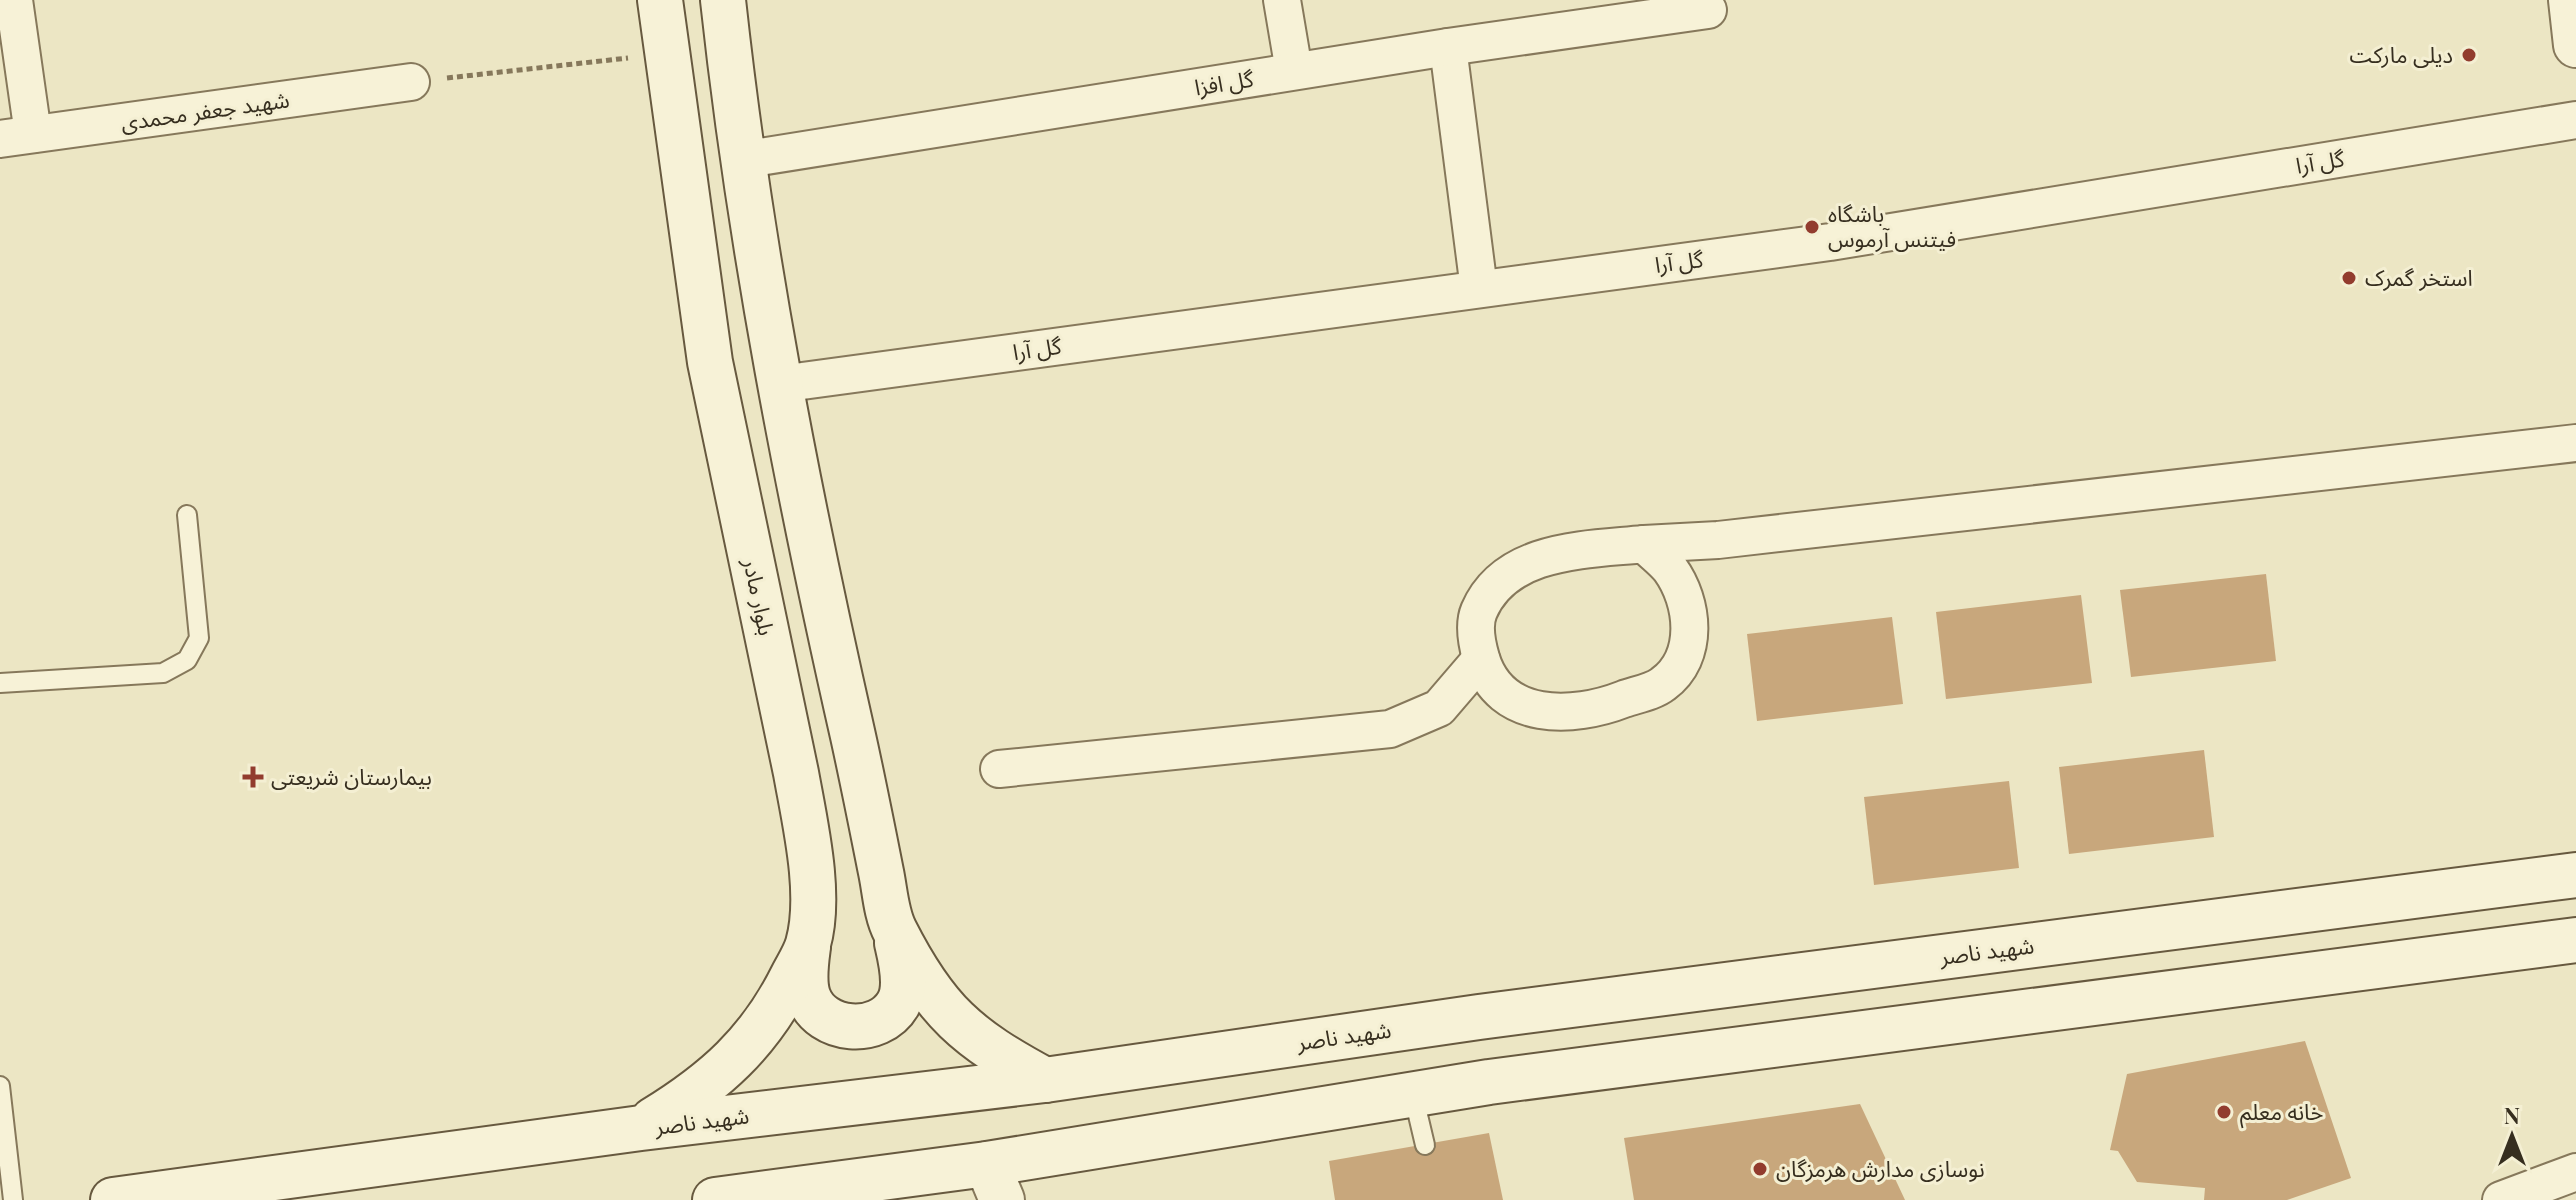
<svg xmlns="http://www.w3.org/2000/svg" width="2576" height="1200" font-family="'Playfair Display','Noto Sans Arabic',serif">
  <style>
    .building { fill: #c8a77c }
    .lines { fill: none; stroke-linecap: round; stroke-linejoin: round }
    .service-casing { stroke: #86785b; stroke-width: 22 }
    .minor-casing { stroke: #86785b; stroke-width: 40 }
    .tertiary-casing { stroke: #86785b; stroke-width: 48 }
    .secondary-casing { stroke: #67593f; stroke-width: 48 }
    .path { stroke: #86785b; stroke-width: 5; stroke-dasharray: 6 4; stroke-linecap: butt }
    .service { stroke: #f7f2d7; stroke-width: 18 }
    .minor { stroke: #f7f2d7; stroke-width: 36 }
    .tertiary { stroke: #f7f2d7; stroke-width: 44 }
    .secondary { stroke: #f7f2d7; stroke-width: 44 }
    .poi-dot { fill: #923c2e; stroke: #f4efd3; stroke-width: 3 }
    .labels { text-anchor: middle; stroke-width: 6; stroke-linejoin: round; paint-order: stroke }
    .poi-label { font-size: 22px; fill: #362e1f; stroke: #f4efd3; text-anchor: start }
    .street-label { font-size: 22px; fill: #362e1f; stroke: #f4efd3 }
  </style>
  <rect width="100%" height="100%" fill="#ece6c4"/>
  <g class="building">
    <polygon points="2266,574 2276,661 2131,677 2120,590"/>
    <polygon points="2081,595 2092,683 1946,699 1936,612"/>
    <polygon points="1892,617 1903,704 1757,721 1747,634"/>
    <polygon points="2204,750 2214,837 2069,854 2059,767"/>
    <polygon points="2009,781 2019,868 1874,885 1864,797"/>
    <polygon points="2305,1041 2351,1178 2287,1200 2204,1200 2205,1188 2137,1182 2118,1151 2110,1150 2127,1074"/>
    <polygon points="1860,1104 1905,1200 1634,1200 1624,1138"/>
    <polygon points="1489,1133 1503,1200 1335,1200 1329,1161"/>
  </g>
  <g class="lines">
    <g class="service-casing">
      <g id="service">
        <polyline points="0,683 163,673 187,660 199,638 187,515"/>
        <polyline points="0,1086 13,1200"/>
        <polyline points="1413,1094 1425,1145"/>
      </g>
    </g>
    <g class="minor-casing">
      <g id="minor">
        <polyline points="14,0 33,134"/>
        <polyline points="1282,0 1294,71"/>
        <polyline points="1448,47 1479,289"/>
        <polyline points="0,139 411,82"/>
        <polyline points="741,160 1448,47 1708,10"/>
        <polyline points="780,384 1830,242 2576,120"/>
        <polyline points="1644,544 1718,540 2576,443"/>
        <path d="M1644 544C1652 552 1663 560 1670 569 1694 602 1700 657 1663 684 1653 692 1635 695 1624 699 1573 719 1500 722 1481 658 1477 644 1473 625 1479 611 1506 548 1587 550 1644 544Z"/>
        <polyline points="999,769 1390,729 1439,708 1481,659"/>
        <polyline points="2501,1200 2576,1172"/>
      </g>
    </g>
    <g class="tertiary-casing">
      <g id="tertiary">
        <polyline points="2571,0 2576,45"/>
        <polyline points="987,1164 1002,1200"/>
      </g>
    </g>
    <g class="secondary-casing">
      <g id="secondary">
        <path d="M723 0C750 248 798 493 853 736 863 781 872 827 881 872 885 891 886 914 895 931 936 1012 967 1038 1045 1080"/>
        <path d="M808 947C806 962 803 981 808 996 821 1033 879 1037 898 1004 908 987 901 960 897 943"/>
        <path d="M653 1120C715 1082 759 1043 792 977 797 967 805 955 808 944 822 895 805 823 796 773L710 362 660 0"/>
        <polyline points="113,1200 641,1128 1045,1080 1479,1017 2576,875"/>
        <polyline points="715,1200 987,1164 1489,1082 2576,940"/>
      </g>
    </g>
    <polyline class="path" points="447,78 628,58"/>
    <use href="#service" class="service"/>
    <use href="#minor" class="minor"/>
    <use href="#tertiary" class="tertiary"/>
    <use href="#secondary" class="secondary"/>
  </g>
  <g class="poi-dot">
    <circle cx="2469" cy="55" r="8"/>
    <circle cx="1812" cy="227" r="8"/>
    <circle cx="2349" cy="278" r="8"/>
    <path d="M249 765h8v8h8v8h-8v8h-8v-8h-8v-8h8z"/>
    <circle cx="2224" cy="1112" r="8"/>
    <circle cx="1760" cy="1169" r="8"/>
  </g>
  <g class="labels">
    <g class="poi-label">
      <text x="2453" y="63" text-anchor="end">دیلی مارکت</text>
      <text x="1828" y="222">باشگاه<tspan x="1828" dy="25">فیتنس آرموس</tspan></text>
      <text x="2365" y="286">استخر گمرک</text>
      <text x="271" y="785">بیمارستان شریعتی</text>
      <text x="2240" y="1120">خانه معلم</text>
      <text x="1776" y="1177">نوسازی مدارش هرمزگان</text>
    </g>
    <g class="street-label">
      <text transform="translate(1224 83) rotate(-9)" y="8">گل افزا</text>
      <text transform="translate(205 111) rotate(-8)" y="8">شهید جعفر محمدی</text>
      <text transform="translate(2320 162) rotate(-9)" y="8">گل آرا</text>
      <text transform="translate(1679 262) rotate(-7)" y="8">گل آرا</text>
      <text transform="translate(1037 349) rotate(-8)" y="8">گل آرا</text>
      <text transform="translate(759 597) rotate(78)" y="8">بلوار مادر</text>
      <text transform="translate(1987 951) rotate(-7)" y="8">شهید ناصر</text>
      <text transform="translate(1344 1036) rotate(-8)" y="8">شهید ناصر</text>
      <text transform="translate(702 1121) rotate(-7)" y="8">شهید ناصر</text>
    </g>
  </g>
  <g transform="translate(2512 1136)" stroke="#f4efd3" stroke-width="6" paint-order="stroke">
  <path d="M0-6L14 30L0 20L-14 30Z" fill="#362e1f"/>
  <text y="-12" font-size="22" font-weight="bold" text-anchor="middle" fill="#362e1f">N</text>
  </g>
</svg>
